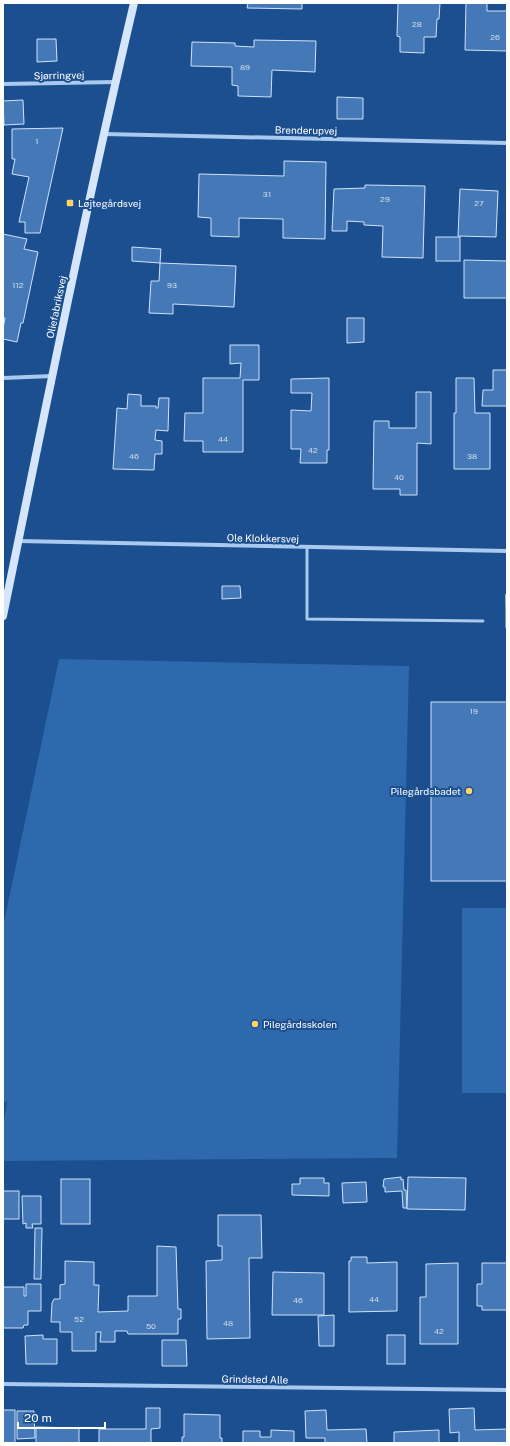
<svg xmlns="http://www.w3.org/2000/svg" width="510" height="1446" font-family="'Public Sans',sans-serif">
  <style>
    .green { fill: #2e69ad }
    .building { fill: #4478b7; stroke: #cfe3fa }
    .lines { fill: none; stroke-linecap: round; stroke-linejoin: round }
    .lane { stroke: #a9c9ee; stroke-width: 3 }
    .street { stroke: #a9c9ee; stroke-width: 4 }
    .secondary { stroke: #d6e6fa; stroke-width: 8 }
    .poi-dot { fill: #ffd166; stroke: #1b4f8f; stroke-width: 1.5 }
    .labels { text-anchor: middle; stroke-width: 4; stroke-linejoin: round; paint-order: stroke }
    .number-label { font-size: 8px; fill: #d0dded }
    .street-label { font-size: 10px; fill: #fff; stroke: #1b4f8f }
    .poi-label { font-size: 10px; fill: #fff; stroke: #1b4f8f; text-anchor: start }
  </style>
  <rect width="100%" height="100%" fill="#1b4f8f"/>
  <g class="green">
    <polygon points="59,659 409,666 397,1158 3,1161 3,1126 7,1102 3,1101 3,927"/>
    <rect x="462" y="908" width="45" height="185"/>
  </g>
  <g class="building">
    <polygon points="248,3 302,3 302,9 247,8"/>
    <polygon points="398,3 440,3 439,19 437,19 436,37 424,37 424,53 400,52 400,37 397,36"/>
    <polygon points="466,3 487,3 487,11 507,11 507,51 465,50"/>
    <polygon points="37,39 56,39 57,61 37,62"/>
    <polygon points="254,40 316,41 315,72 272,70 271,97 238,96 238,86 232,85 232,67 191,66 192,42 235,43 235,46 254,47"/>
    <polygon points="337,97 363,98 363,119 337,119"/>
    <polygon points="23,100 24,124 4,125 3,101"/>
    <polygon points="63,128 40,233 25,233 25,222 19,222 29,177 12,174 15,159 12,159 12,129"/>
    <polygon points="284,161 326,162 325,239 283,238 283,219 239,218 239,237 211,236 211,218 198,217 199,174 284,176"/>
    <polygon points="365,185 425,186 423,258 382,257 383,226 364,225 364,222 347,221 347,231 332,231 334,189 365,188"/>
    <polygon points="460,189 498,191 496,237 458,236"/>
    <polygon points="3,234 27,239 24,249 38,252 23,323 21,323 17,342 3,339 3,328 5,318 3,318"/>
    <rect x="436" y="237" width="24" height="24"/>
    <polygon points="132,247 161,249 160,263 132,261"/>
    <polygon points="464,260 507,261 507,298 464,298"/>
    <polygon points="160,263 236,266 234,307 173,304 173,314 149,313 151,281 159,281"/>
    <polygon points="347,318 364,318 364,342 347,343"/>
    <polygon points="230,345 259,345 259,380 243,380 243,452 203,452 203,441 184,441 185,413 203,413 203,378 240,378 241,363 230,364"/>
    <polygon points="493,370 507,370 507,406 482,406 483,390 493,390"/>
    <polygon points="329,378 329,450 327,450 327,463 300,463 301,449 291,449 291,410 311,411 312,393 291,393 291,379"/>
    <polygon points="456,378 474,378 475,413 490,413 490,469 454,469 454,413 456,413"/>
    <polygon points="416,392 431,392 431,444 417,443 417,495 400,495 400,489 373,489 374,421 389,421 389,428 416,428"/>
    <polygon points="128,394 141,395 141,406 156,406 156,408 158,408 159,398 169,398 168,431 156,430 155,440 162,441 162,454 155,454 154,470 113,469 117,408 127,409"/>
    <polygon points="222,586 240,586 241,598 222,599"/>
    <polygon points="506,594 507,628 506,628"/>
    <rect x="431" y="702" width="76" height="179"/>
    <polygon points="401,1177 401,1180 403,1179 404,1190 406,1190 407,1208 403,1208 402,1191 385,1192 385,1187 383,1187 384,1179"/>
    <polygon points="408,1177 466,1178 465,1210 407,1209"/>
    <polygon points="300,1178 324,1178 324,1183 329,1183 329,1196 292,1195 292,1184 300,1184"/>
    <rect x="61" y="1179" width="29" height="45"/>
    <polygon points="366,1182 367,1202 343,1203 342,1183"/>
    <rect x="3" y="1191" width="16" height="28"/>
    <polygon points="22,1196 41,1196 41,1224 32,1224 33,1228 26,1228 26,1223 23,1224"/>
    <polygon points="218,1215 261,1215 262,1258 249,1258 250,1338 207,1339 206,1261 222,1260 222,1246 218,1246"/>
    <polygon points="35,1228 42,1228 41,1279 34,1279"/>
    <polygon points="157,1246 176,1247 178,1309 181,1309 181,1319 178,1319 178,1334 128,1334 127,1331 115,1331 115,1342 100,1342 101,1332 96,1332 96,1351 72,1351 72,1332 60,1332 60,1322 51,1322 52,1303 54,1299 60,1299 60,1285 65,1284 65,1261 94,1262 94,1285 99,1285 98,1312 128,1311 128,1296 157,1296"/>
    <polygon points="351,1257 367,1257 367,1263 397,1262 397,1311 349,1312 349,1261 351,1261"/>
    <polygon points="458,1263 458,1344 420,1344 420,1297 426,1297 426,1264"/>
    <polygon points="482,1263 507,1263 507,1310 482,1310 482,1306 477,1306 477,1284 482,1284"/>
    <polygon points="273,1272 324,1273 324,1315 272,1315"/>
    <polygon points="26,1284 41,1284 41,1311 28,1311 28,1325 24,1325 23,1328 3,1328 3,1287 24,1287 24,1296 26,1296"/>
    <polygon points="334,1315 334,1346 319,1346 318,1316"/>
    <polygon points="43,1335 43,1339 57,1339 57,1364 26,1364 25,1336"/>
    <rect x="387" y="1335" width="18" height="29"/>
    <polygon points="162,1340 186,1340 187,1366 162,1366"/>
    <polygon points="146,1408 160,1408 160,1428 151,1429 151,1443 99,1443 99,1429 146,1429"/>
    <polygon points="474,1408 475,1430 507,1429 507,1443 459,1443 459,1432 450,1433 449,1409"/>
    <rect x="3" y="1410" width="12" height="33"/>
    <polygon points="326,1410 327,1430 366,1429 367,1443 325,1443 325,1438 306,1438 305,1411"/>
    <polygon points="17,1411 34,1411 35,1438 17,1439"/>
    <polygon points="184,1414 220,1415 220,1438 222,1438 222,1443 182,1443 182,1437 184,1437"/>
    <polygon points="36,1427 79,1428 79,1443 36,1443"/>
    <polygon points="271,1430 294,1431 294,1443 243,1443 243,1431 260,1431 260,1437 271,1437"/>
    <polygon points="439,1430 439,1443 394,1443 394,1432"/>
  </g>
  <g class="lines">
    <polyline class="lane" points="307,547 307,619 483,621"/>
    <g class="street">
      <polyline points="3,84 115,82"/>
      <polyline points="104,134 507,143"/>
      <polyline points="3,378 52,376"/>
      <polyline points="18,541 507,551"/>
      <polyline points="3,1384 507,1390"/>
    </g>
    <path class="secondary" d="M3 616C45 411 86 206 134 3"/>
  </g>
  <g class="poi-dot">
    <rect x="66" y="199" width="8" height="8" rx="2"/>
    <circle cx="469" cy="791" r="4"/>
    <circle cx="255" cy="1024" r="4"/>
  </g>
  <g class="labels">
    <g class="number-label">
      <text x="417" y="27">28</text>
      <text x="495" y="40">26</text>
      <text x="245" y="70">89</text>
      <text x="37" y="144">1</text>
      <text x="267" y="197">31</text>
      <text x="385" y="202">29</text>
      <text x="479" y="206">27</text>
      <text x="18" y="288">112</text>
      <text x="172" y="288">93</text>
      <text x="223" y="442">44</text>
      <text x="313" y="453">42</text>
      <text x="134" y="459">46</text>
      <text x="472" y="459">38</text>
      <text x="399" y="480">40</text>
      <text x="474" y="714">19</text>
      <text x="374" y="1302">44</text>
      <text x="298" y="1303">46</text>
      <text x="79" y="1322">52</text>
      <text x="228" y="1326">48</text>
      <text x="151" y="1329">50</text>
      <text x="439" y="1334">42</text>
    </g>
    <g class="street-label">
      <text transform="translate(59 75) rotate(-1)" y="4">Sjørringvej</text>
      <text transform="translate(306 130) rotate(1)" y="4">Brenderupvej</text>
      <text transform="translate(56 307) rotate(-78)" y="4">Oliefabriksvej</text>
      <text transform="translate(263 538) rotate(1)" y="4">Ole Klokkersvej</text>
      <text transform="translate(255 1379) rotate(1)" y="4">Grindsted Alle</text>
    </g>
    <g class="poi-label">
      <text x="78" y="207">Løjtegårdsvej</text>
      <text x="461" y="795" text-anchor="end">Pilegårdsbadet</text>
      <text x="263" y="1028">Pilegårdsskolen</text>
    </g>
  </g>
  <rect width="510" height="1446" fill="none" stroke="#ffffff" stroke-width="8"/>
  <path d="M18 1422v6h87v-6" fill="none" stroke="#ffffff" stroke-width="2"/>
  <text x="24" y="1422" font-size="12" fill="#ffffff" stroke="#1b4f8f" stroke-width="3" paint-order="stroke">20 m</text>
</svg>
